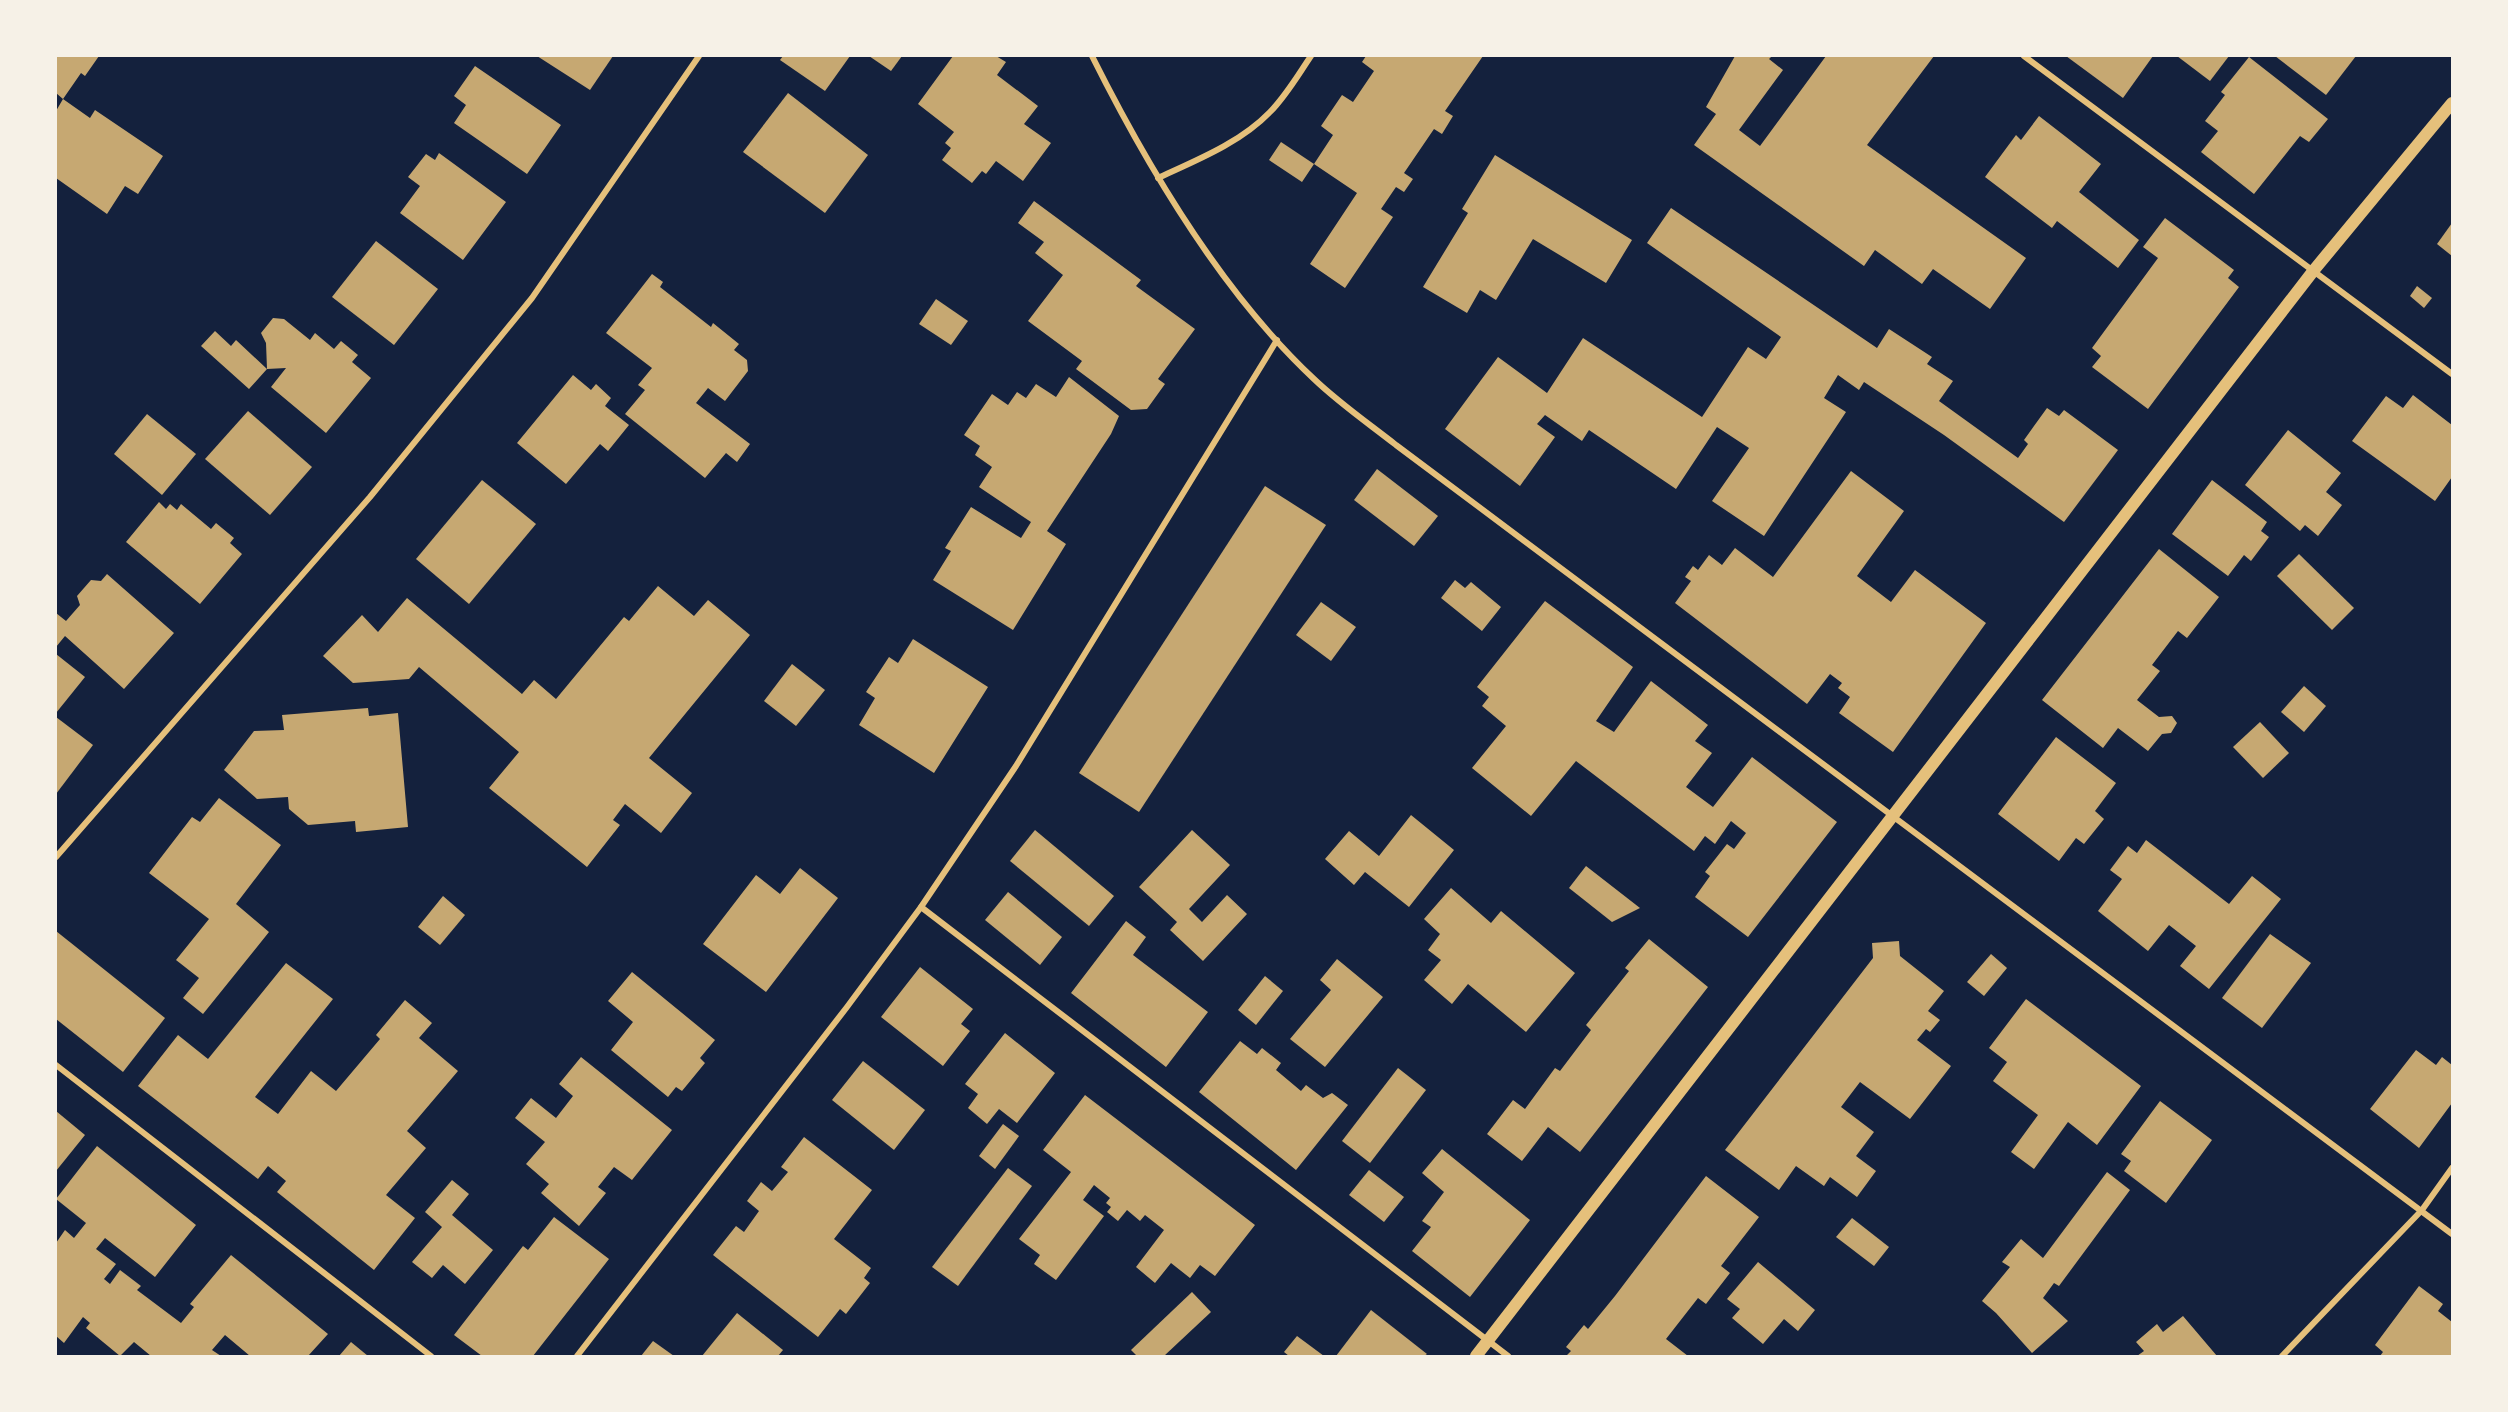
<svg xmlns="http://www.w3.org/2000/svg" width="2508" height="1412" font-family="'DejaVu Sans',sans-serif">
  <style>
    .building { fill: #c6a872 }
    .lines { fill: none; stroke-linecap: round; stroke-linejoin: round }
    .minor { stroke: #e5c07b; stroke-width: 6 }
    .secondary { stroke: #e5c07b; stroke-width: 12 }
  </style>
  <rect width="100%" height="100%" fill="#14213d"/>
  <g class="building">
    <polygon points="56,56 99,56 85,76 81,73 63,99 56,93"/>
    <polygon points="537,56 613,56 590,90"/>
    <polygon points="783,56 850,56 825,91 780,60"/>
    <polygon points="869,56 902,56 891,71"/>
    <polygon points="953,56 996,56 1006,62 997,75 1038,106 1024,124 1051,143 1023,181 996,161 986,174 982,171 972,183 942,160 951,148 945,143 954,132 918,104"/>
    <polygon points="1366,56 1483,56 1445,111 1453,116 1442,134 1434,129 1404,173 1413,179 1404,192 1396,187 1381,209 1393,217 1345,288 1310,264 1357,193 1314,164 1302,182 1269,160 1281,142 1314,164 1333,135 1321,126 1342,95 1353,102 1374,71 1362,62"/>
    <polygon points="1735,56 1772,56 1769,59 1783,70 1739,130 1760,146 1826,56 1934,56 1867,145 2026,258 1990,309 1933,269 1922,284 1875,250 1864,266 1694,145 1716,114 1706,107"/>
    <polygon points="2066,56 2153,56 2123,98"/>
    <polygon points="2177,56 2229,56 2210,81"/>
    <polygon points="2275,56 2356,56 2326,95"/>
    <polygon points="2249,57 2328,119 2309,142 2300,136 2254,194 2201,152 2218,131 2205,121 2225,95 2221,92"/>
    <polygon points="475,66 561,125 527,174 454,123 466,105 454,96"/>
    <polygon points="788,93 868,155 825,213 743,152"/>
    <polygon points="63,99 90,118 95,110 163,156 138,194 125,186 107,214 56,178 56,111"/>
    <polygon points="2039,116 2101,164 2079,192 2139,240 2118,268 2057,221 2052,228 1985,177 2016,135 2021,140"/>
    <polygon points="439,153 506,202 463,260 400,213 420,186 408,177 426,154 435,160"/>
    <polygon points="1495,155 1632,240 1606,283 1533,239 1496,300 1480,290 1467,313 1423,287 1468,213 1462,209"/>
    <polygon points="1034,201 1141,280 1136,286 1195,329 1158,379 1165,384 1147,409 1131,410 1076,369 1082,361 1028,321 1063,275 1035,253 1044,242 1018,223"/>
    <polygon points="1671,208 1877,348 1889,329 1932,357 1927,364 1953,381 1939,401 2018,458 2028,444 2024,440 2047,408 2059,416 2064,410 2118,450 2064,522 1944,435 1864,382 1859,390 1838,375 1824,398 1846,412 1764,536 1712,501 1749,448 1717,427 1676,489 1589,430 1582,441 1545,415 1537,424 1555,437 1520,486 1445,429 1498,357 1547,393 1583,338 1702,417 1748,347 1766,359 1781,337 1647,243"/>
    <polygon points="2165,218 2234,270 2228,278 2239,287 2148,409 2092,367 2101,356 2092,348 2158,258 2143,247"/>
    <polygon points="2452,223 2452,256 2437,244"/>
    <polygon points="376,241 438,289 394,345 332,297"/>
    <polygon points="652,274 663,282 660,287 711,327 713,323 739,344 734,350 747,360 748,371 725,401 708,388 696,403 750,444 737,462 726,453 705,478 625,414 645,390 638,385 652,368 606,333"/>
    <polygon points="2417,286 2432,298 2424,308 2410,296"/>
    <polygon points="936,299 968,321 951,345 919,324"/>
    <polygon points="273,318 284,319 310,340 315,333 334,349 341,341 358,355 352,362 371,378 326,433 271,387 286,368 267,369 249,389 201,346 215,331 231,346 236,340 267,369 266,343 261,333"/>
    <polygon points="573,375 591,390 596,384 611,398 605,406 629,425 608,451 600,444 566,484 517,443"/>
    <polygon points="1069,377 1119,416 1111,434 1047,531 1066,544 1013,630 933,580 951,551 945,548 971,507 1021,538 1031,522 979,487 992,467 975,455 980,446 964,435 992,394 1008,405 1017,392 1026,398 1036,384 1056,397"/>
    <polygon points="2413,395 2452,425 2452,477 2435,501 2352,441 2386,396 2403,408"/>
    <polygon points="248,411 312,467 270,515 205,459"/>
    <polygon points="147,414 196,454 162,495 114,454"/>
    <polygon points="2288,430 2341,473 2326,492 2342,505 2318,536 2305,525 2300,531 2245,485"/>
    <polygon points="1377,469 1438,516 1414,546 1354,500"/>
    <polygon points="1851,471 1904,511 1857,576 1891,602 1915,570 1986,623 1893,752 1839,713 1850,697 1838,688 1842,683 1830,674 1807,704 1675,603 1691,581 1685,577 1693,566 1698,570 1709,555 1722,565 1735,548 1773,577"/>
    <polygon points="482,480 536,524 469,604 416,559"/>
    <polygon points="2212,480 2267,522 2261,531 2269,537 2251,561 2244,555 2228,576 2172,534"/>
    <polygon points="1265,486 1326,525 1139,812 1079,773"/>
    <polygon points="159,502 166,509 170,504 177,510 181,504 211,529 216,523 234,538 230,543 242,554 200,604 126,542"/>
    <polygon points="2159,549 2219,597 2187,638 2178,631 2152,665 2160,671 2137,700 2159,717 2172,716 2177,723 2171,733 2162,734 2148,751 2118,728 2103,748 2042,700"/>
    <polygon points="2299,554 2354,608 2332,630 2277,576"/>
    <polygon points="107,574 174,633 124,689 65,636 56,647 56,613 66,621 80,605 77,596 91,580 101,581"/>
    <polygon points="1455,580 1465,588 1471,582 1501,607 1482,631 1441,598"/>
    <polygon points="658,586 694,616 708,600 750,635 649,758 692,793 661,833 625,804 613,820 620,825 587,867 489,788 519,752 419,667 409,679 353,683 323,656 362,615 378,632 407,598 522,694 534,680 556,699 624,617 629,621"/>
    <polygon points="1545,601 1633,667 1596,721 1614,732 1651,681 1708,725 1695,741 1712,753 1686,787 1713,807 1752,757 1837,822 1748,937 1695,897 1710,876 1705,872 1727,844 1734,849 1746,833 1731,821 1715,844 1705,836 1694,851 1576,761 1531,816 1472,768 1506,726 1482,706 1489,697 1477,687"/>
    <polygon points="1321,602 1356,627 1331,661 1296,635"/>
    <polygon points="913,639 988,687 934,773 859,725 875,698 866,692 889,657 898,663"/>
    <polygon points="56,654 85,677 56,713"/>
    <polygon points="792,664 825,690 796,726 764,701"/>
    <polygon points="2304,686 2326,706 2304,732 2281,712"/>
    <polygon points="368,708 369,716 398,713 408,827 356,832 355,821 308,825 289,809 288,797 257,799 224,770 254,731 284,730 282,715"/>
    <polygon points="56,717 93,745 56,794"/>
    <polygon points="2260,722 2289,753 2263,778 2233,747"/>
    <polygon points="2056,737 2116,783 2095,811 2104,819 2084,844 2076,838 2059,861 1998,814"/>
    <polygon points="219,798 281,845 236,904 269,932 203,1014 183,998 199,978 176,960 209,919 149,873 192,817 200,822"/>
    <polygon points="1411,815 1454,850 1409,907 1365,872 1354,885 1325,859 1349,831 1379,856"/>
    <polygon points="1035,830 1114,896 1089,926 1010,861"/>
    <polygon points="1192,830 1230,865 1189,909 1202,922 1227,895 1247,914 1203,961 1170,930 1177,922 1139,887"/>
    <polygon points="2146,840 2229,904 2252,876 2281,899 2209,989 2180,966 2196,946 2169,925 2148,951 2098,911 2122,879 2110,870 2128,846 2137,853"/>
    <polygon points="1586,866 1640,908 1612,922 1569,888"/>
    <polygon points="800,868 838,898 766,992 703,944 756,875 780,894"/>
    <polygon points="1451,888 1491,923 1501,911 1575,973 1526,1032 1468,984 1452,1004 1424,980 1441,960 1428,950 1440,934 1424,919"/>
    <polygon points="1008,892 1062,937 1040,965 985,920"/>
    <polygon points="443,896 465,915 440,945 418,927"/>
    <polygon points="1126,921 1146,937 1133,955 1208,1012 1166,1067 1071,993"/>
    <polygon points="56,931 165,1018 123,1072 56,1019"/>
    <polygon points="2270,934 2311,963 2262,1028 2222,998"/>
    <polygon points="1649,939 1708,987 1580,1152 1548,1127 1522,1161 1487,1134 1513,1100 1525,1109 1555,1068 1560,1071 1591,1030 1586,1025 1629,971 1625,968"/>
    <polygon points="1899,941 1900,956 1944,991 1928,1011 1940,1020 1930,1032 1926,1029 1917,1040 1951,1066 1910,1119 1860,1082 1841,1107 1874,1132 1856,1156 1876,1171 1857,1197 1830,1177 1824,1186 1796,1166 1779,1190 1725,1150 1873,958 1872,943"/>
    <polygon points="1991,954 2007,968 1984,996 1967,982"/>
    <polygon points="1337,959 1383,997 1325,1067 1290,1039 1331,990 1320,980"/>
    <polygon points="286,963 333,999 255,1097 278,1114 311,1071 336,1091 380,1039 376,1035 405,1000 432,1023 419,1038 458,1071 407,1131 426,1148 386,1195 415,1218 374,1270 277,1192 286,1181 268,1166 258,1179 138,1086 178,1035 208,1059"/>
    <polygon points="920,967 973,1009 961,1024 970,1031 943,1066 881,1017"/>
    <polygon points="632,972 715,1040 700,1058 705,1063 682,1091 676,1087 668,1097 611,1050 633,1022 608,1001"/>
    <polygon points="1265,976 1283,991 1256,1025 1238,1010"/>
    <polygon points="2026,999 2141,1086 2097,1145 2068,1122 2034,1169 2011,1152 2038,1115 1993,1081 2007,1062 1989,1048"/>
    <polygon points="1005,1033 1055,1073 1017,1123 999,1109 987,1124 968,1108 978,1094 965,1084"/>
    <polygon points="1240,1041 1257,1054 1262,1048 1281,1063 1276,1070 1301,1091 1306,1085 1323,1098 1332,1093 1348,1105 1296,1170 1199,1092"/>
    <polygon points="2416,1050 2436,1065 2442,1057 2452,1065 2452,1103 2419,1148 2370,1109"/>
    <polygon points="581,1057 672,1130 632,1180 614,1167 598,1187 606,1193 579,1226 541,1193 549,1184 526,1164 545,1142 515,1118 531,1098 556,1118 573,1096 559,1084"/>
    <polygon points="863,1061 925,1110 894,1150 832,1100"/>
    <polygon points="1398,1068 1426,1090 1370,1163 1342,1141"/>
    <polygon points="1085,1095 1255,1225 1215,1276 1200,1265 1190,1278 1171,1263 1155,1283 1136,1267 1164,1230 1145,1215 1140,1221 1127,1210 1118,1221 1107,1212 1111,1207 1106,1203 1110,1198 1094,1185 1083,1200 1104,1216 1056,1280 1034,1264 1040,1255 1019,1239 1071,1172 1043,1150"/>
    <polygon points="2160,1101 2212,1140 2166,1203 2124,1171 2131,1161 2121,1154"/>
    <polygon points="56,1111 85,1135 56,1171"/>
    <polygon points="1003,1124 1019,1136 995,1169 979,1156"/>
    <polygon points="804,1137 872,1190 834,1239 871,1268 864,1278 870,1283 846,1314 840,1309 818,1337 713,1255 736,1226 744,1232 759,1211 747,1201 761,1182 772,1191 788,1172 781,1167"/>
    <polygon points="97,1146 196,1225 155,1277 105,1238 96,1249 116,1264 104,1279 110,1284 120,1270 141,1286 137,1290 181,1323 194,1307 190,1304 231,1255 328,1334 308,1356 250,1356 225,1335 212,1350 221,1356 151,1356 134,1342 120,1356 86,1328 90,1323 83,1317 64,1343 56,1336 56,1243 65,1230 74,1238 86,1223 56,1199"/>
    <polygon points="1442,1149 1530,1220 1470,1297 1412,1251 1431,1227 1422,1221 1444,1192 1422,1173"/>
    <polygon points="1008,1168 1032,1186 958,1286 932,1267"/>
    <polygon points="1369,1170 1404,1197 1384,1222 1349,1195"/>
    <polygon points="2107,1172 2130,1190 2059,1286 2054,1283 2043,1298 2068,1321 2032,1353 1996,1313 1982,1301 2010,1267 2002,1262 2021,1239 2043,1258"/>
    <polygon points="1706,1176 1759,1217 1721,1266 1730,1273 1706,1304 1698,1298 1666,1339 1688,1356 1566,1356 1571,1351 1566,1347 1584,1325 1588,1329 1615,1296"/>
    <polygon points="452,1180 469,1194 452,1215 493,1250 465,1284 443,1265 432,1278 412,1262 442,1227 425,1212"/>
    <polygon points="554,1217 609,1259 533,1356 482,1356 454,1335 523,1246 528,1250"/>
    <polygon points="1852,1218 1889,1247 1874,1266 1836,1237"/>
    <polygon points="1758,1262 1815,1310 1798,1331 1784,1319 1763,1344 1732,1318 1740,1309 1727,1299"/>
    <polygon points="2419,1286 2443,1304 2438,1311 2452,1322 2452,1356 2380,1356 2383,1352 2375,1345"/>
    <polygon points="1192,1292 1211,1312 1164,1356 1137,1356 1131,1350"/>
    <polygon points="1371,1310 1427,1354 1424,1356 1336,1356"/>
    <polygon points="737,1313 783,1350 778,1356 702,1356"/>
    <polygon points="2183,1316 2217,1356 2137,1356 2144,1351 2136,1342 2157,1324 2163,1332"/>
    <polygon points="1297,1336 1324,1356 1289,1356 1284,1352"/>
    <polygon points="653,1341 674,1356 641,1356"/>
    <polygon points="351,1342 368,1356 339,1356"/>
  </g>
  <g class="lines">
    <g class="minor">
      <path d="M1092 56C1148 168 1222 293 1314 379 1339 403 1368 423 1396 445L2452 1234"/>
      <polyline points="2024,56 2452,374"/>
      <path d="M1158 178C1197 160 1240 143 1270 112 1286 96 1298 75 1311 56"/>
      <polyline points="56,857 370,497 532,298 699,56"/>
      <polyline points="921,907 1508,1356"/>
      <polyline points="56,1065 431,1356"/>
      <polyline points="577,1356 847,1007 921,907 1016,766 1277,340"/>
      <polyline points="2282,1356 2422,1210 2452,1168"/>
    </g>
    <polyline class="secondary" points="1476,1356 2314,270 2452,103"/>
  </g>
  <rect width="2508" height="1412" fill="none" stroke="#f6f1e7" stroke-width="114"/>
</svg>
